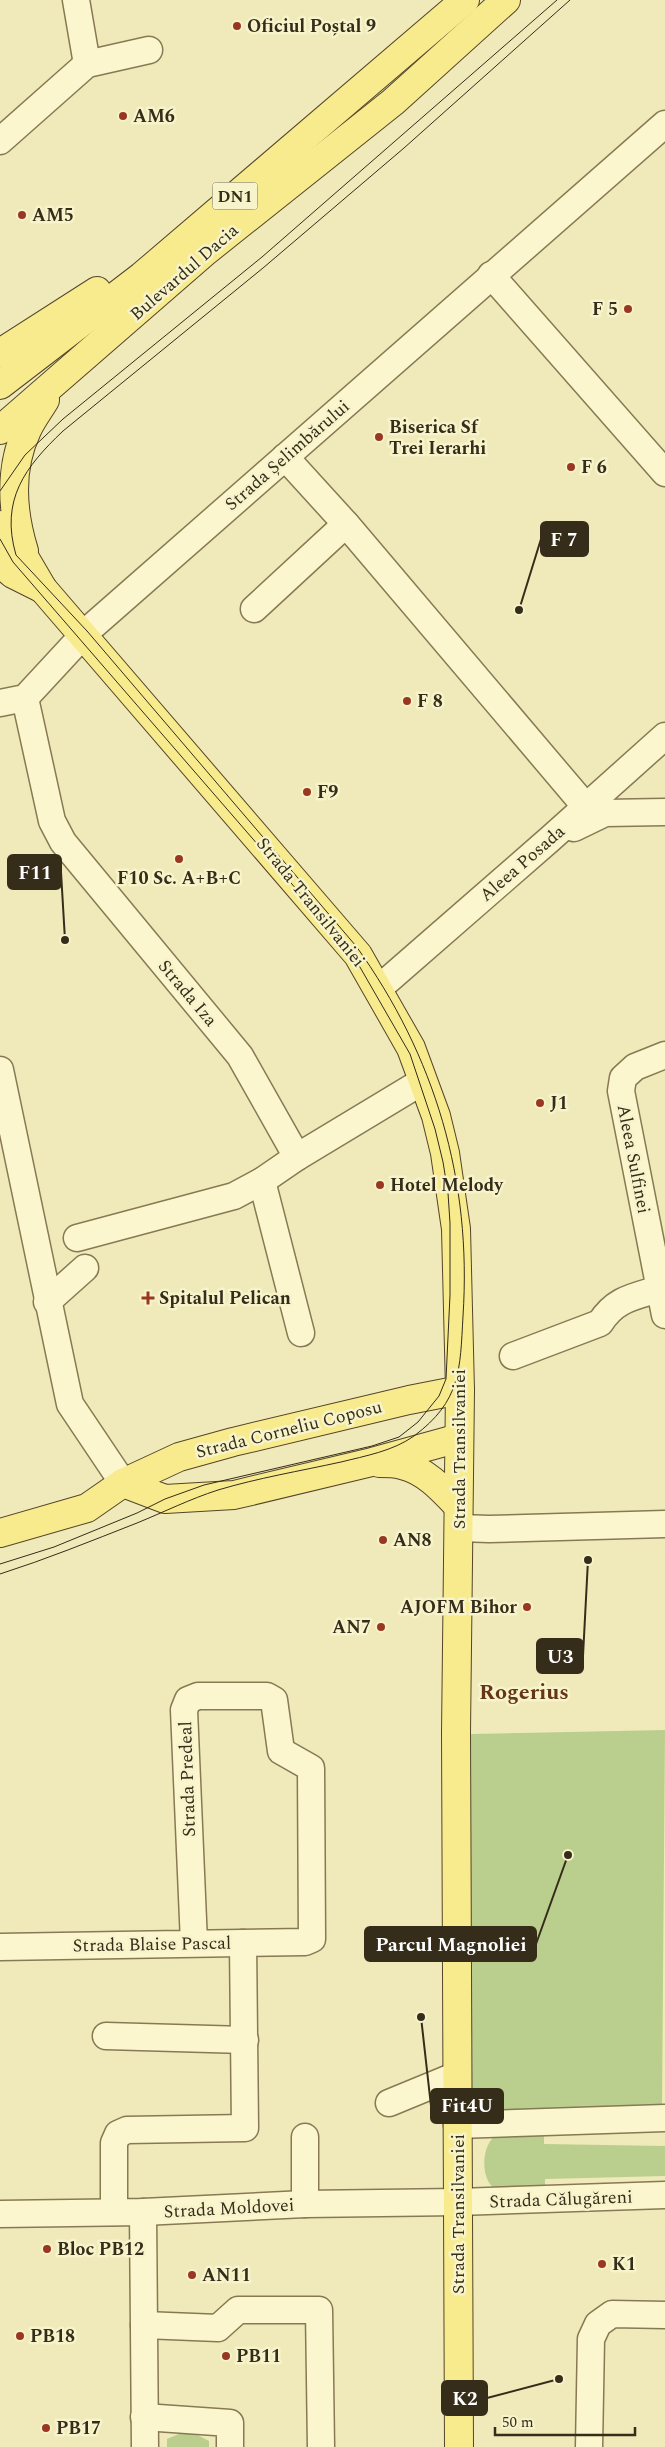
<svg xmlns="http://www.w3.org/2000/svg" width="665" height="2447" font-family="Spectral,serif">
  <style>
    .green { fill: #bace8e }
    .lines { fill: none; stroke-linecap: round; stroke-linejoin: round }
    .minor-casing { stroke: #877954; stroke-width: 29 }
    .major-casing { stroke: #544529; stroke-width: 30 }
    .minor { stroke: #fbf6cd; stroke-width: 26 }
    .major { stroke: #f7eb8e; stroke-width: 28 }
    .tram { stroke: #352c1a; stroke-width: 1 }
    .poi-dot { fill: #993721; stroke: #f7f3ca; stroke-width: 2 }
    .labels { text-anchor: middle; stroke-width: 5; stroke-linejoin: round; paint-order: stroke }
    .shield { fill: #f7f3ca; stroke: #6f684f; stroke-width: 1 }
    .shield-label { font-size: 16px; font-weight: bold; fill: #352c1a }
    .poi-label { font-size: 18px; font-weight: bold; fill: #352c1a; stroke: #f7f3ca; text-anchor: start }
    .street-label { font-size: 18px; fill: #352c1a; stroke: #f7f3ca }
    .district-label { font-size: 22px; font-weight: bold; fill: #643617; stroke: #f7f3ca }
    .leader { fill: none; stroke: #352c1a; stroke-width: 2 }
    .callout-dot { fill: #352c1a; stroke: #f7f3ca; stroke-width: 2 }
    .callout { fill: #352c1a; stroke: #352c1a; stroke-width: 2 }
    .callout-label { font-size: 19px; text-anchor: middle; font-weight: bold; fill: #fff }
  </style>
  <rect width="100%" height="100%" fill="#f0eaba"/>
  <g class="green">
    <polygon points="665,1730 662,2107 469,2111 471,1734"/>
    <path d="M544 2125V2144L665 2146V2176L545 2179V2194C533 2194 509 2195 499 2191 479 2184 480 2143 498 2134 509 2129 532 2128 544 2125Z"/>
    <polygon points="188,2430 209,2441 209,2447 167,2447 167,2439"/>
  </g>
  <g class="lines">
    <g class="minor-casing">
      <g id="minor">
        <polyline points="76,0 87,64"/>
        <polyline points="0,141 87,64 149,50"/>
        <polyline points="491,275 665,473"/>
        <polyline points="285,457 346,524 586,807"/>
        <polyline points="254,609 346,524"/>
        <polyline points="25,698 52,821 63,842 240,1056 297,1157 423,1081"/>
        <polyline points="0,703 25,698 87,631 665,124"/>
        <polyline points="574,828 605,813 665,812"/>
        <polyline points="378,989 550,839 665,736"/>
        <polyline points="665,1055 635,1067 623,1078 621,1091 665,1315"/>
        <polyline points="0,1070 70,1404 123,1483"/>
        <polyline points="262,1181 301,1333"/>
        <polyline points="77,1238 234,1196 262,1181 297,1157"/>
        <polyline points="47,1302 85,1268"/>
        <path d="M513 1356 600 1323C615 1299 633 1297 659 1289"/>
        <polyline points="459,1528 489,1529 665,1524"/>
        <polyline points="0,1947 305,1942 312,1939 311,1768 281,1751 274,1700 267,1696 198,1696 188,1700 184,1710 194,1943"/>
        <polyline points="106,2036 245,2040"/>
        <polyline points="389,2103 457,2075"/>
        <polyline points="457,2125 665,2118"/>
        <polyline points="305,2137 305,2204"/>
        <polyline points="114,2212 114,2143 118,2134 127,2130 245,2128 243,1943"/>
        <polyline points="143,2212 145,2447"/>
        <polyline points="0,2214 143,2212 305,2204 458,2202 665,2195"/>
        <polyline points="144,2325 218,2328 238,2310 319,2310 321,2447"/>
        <polyline points="144,2417 230,2423 230,2447"/>
        <polyline points="589,2447 591,2339 598,2324 612,2314 665,2315"/>
      </g>
    </g>
    <g class="major-casing">
      <g id="major">
        <polyline points="0,353 97,291"/>
        <polyline points="0,385 142,276 465,0"/>
        <polyline points="0,430 206,251 393,102 506,0"/>
        <polyline points="0,525 26,560 43,589 358,955 411,1048 436,1116 445,1153 456,1229 460,1390 456,1733 459,2447"/>
        <path d="M24 551C12 512 9 468 27 430 32 419 39 410 45 400"/>
        <polyline points="0,563 13,574 43,589"/>
        <path d="M379 1463C386 1463 395 1463 402 1465 425 1470 443 1490 458 1506"/>
        <polyline points="123,1483 165,1499 234,1495 372,1462 459,1438"/>
        <polyline points="0,1533 87,1508 123,1483 179,1457 233,1442 409,1400 460,1390"/>
      </g>
    </g>
    <use href="#minor" class="minor"/>
    <use href="#major" class="major"/>
    <g class="tram">
      <polyline points="0,491 25,455 63,419 262,257 557,0"/>
      <polyline points="0,539 13,562 330,928 357,962 410,1054 435,1129 443,1162 448,1193 450,1223 450,1295 446,1379 439,1396 418,1422 399,1437 372,1446 204,1485 165,1499 137,1513 54,1547 0,1564"/>
      <path d="M0 1574C47 1559 91 1541 137 1523 164 1512 190 1499 218 1490 258 1478 300 1471 341 1462 365 1456 393 1451 414 1436 461 1401 460 1370 463 1316 472 1180 435 1056 356 946L87 631 16 555C0 500 25 467 63 431L263 268 404 148 570 0"/>
    </g>
  </g>
  <g class="poi-dot">
    <circle cx="237" cy="26" r="5"/>
    <circle cx="123" cy="116" r="5"/>
    <circle cx="22" cy="215" r="5"/>
    <circle cx="628" cy="309" r="5"/>
    <circle cx="379" cy="437" r="5"/>
    <circle cx="571" cy="467" r="5"/>
    <circle cx="407" cy="701" r="5"/>
    <circle cx="307" cy="792" r="5"/>
    <circle cx="179" cy="859" r="5"/>
    <circle cx="540" cy="1103" r="5"/>
    <circle cx="380" cy="1185" r="5"/>
    <path d="M145.5 1290.5h5v5h5v5h-5v5h-5v-5h-5v-5h5z"/>
    <circle cx="383" cy="1540" r="5"/>
    <circle cx="527" cy="1607" r="5"/>
    <circle cx="381" cy="1627" r="5"/>
    <circle cx="47" cy="2249" r="5"/>
    <circle cx="602" cy="2264" r="5"/>
    <circle cx="192" cy="2275" r="5"/>
    <circle cx="20" cy="2336" r="5"/>
    <circle cx="226" cy="2356" r="5"/>
    <circle cx="46" cy="2428" r="5"/>
  </g>
  <g class="labels">
    <rect class="shield" x="212.5" y="182.5" width="45" height="27" rx="4"/>
    <g class="shield-label">
      <text x="235" y="202">DN1</text>
    </g>
    <g class="poi-label">
      <text x="247" y="32">Oficiul Poștal 9</text>
      <text x="133" y="122">AM6</text>
      <text x="32" y="221">AM5</text>
      <text x="618" y="315" text-anchor="end">F 5</text>
      <text x="389" y="433">Biserica Sf<tspan x="389" dy="21">Trei Ierarhi</tspan></text>
      <text x="581" y="473">F 6</text>
      <text x="417" y="707">F 8</text>
      <text x="317" y="798">F9</text>
      <text x="179" y="884" text-anchor="middle">F10 Sc. A+B+C</text>
      <text x="550" y="1109">J1</text>
      <text x="390" y="1191">Hotel Melody</text>
      <text x="159" y="1304">Spitalul Pelican</text>
      <text x="393" y="1546">AN8</text>
      <text x="517" y="1613" text-anchor="end">AJOFM Bihor</text>
      <text x="371" y="1633" text-anchor="end">AN7</text>
      <text x="57" y="2255">Bloc PB12</text>
      <text x="612" y="2270">K1</text>
      <text x="202" y="2281">AN11</text>
      <text x="30" y="2342">PB18</text>
      <text x="236" y="2362">PB11</text>
      <text x="56" y="2434">PB17</text>
    </g>
    <g class="street-label">
      <text transform="translate(184 272) rotate(-41)" y="6">Bulevardul Dacia</text>
      <text transform="translate(287 455) rotate(-41)" y="6">Strada Șelimbărului</text>
      <text transform="translate(522 863) rotate(-41)" y="6">Aleea Posada</text>
      <text transform="translate(311 902) rotate(51)" y="6">Strada Transilvaniei</text>
      <text transform="translate(188 993) rotate(50)" y="6">Strada Iza</text>
      <text transform="translate(634 1159) rotate(79)" y="6">Aleea Sulfinei</text>
      <text transform="translate(289 1429) rotate(-14)" y="6">Strada Corneliu Coposu</text>
      <text transform="translate(459 1449) rotate(-90)" y="6">Strada Transilvaniei</text>
      <text transform="translate(187 1779) rotate(-92)" y="6">Strada Predeal</text>
      <text transform="translate(152 1944) rotate(-1)" y="6">Strada Blaise Pascal</text>
      <text transform="translate(561 2199) rotate(-2)" y="6">Strada Călugăreni</text>
      <text transform="translate(229 2208) rotate(-3)" y="6">Strada Moldovei</text>
      <text transform="translate(458 2214) rotate(-90)" y="6">Strada Transilvaniei</text>
    </g>
    <g class="district-label">
      <text x="524" y="1699">Rogerius</text>
    </g>
  </g>
  <path class="leader" d="M519 610L541 539M65 940L61 872M588 1560L583 1656M568 1855L536 1944M421 2017L431 2106M559 2379L487 2398"/>
  <g class="callout-dot">
    <circle cx="519" cy="610" r="5"/>
    <circle cx="65" cy="940" r="5"/>
    <circle cx="588" cy="1560" r="5"/>
    <circle cx="568" cy="1855" r="5"/>
    <circle cx="421" cy="2017" r="5"/>
    <circle cx="559" cy="2379" r="5"/>
  </g>
  <g class="callout">
    <rect x="541" y="522" width="47" height="34" rx="5"/>
    <rect x="8" y="855" width="53" height="34" rx="5"/>
    <rect x="537" y="1639" width="46" height="34" rx="5"/>
    <rect x="365" y="1927" width="171" height="34" rx="5"/>
    <rect x="431" y="2089" width="72" height="34" rx="5"/>
    <rect x="442" y="2381" width="45" height="34" rx="5"/>
  </g>
  <g class="callout-label">
    <text x="564" y="546">F 7</text>
    <text x="35" y="879">F11</text>
    <text x="560" y="1663">U3</text>
    <text x="451" y="1951">Parcul Magnoliei</text>
    <text x="467" y="2112">Fit4U</text>
    <text x="465" y="2405">K2</text>
  </g>
  <path d="M495 2427v8h140v-8" fill="none" stroke="#352c1a" stroke-width="2.5"/>
  <text x="502" y="2427" font-size="15" fill="#352c1a" stroke="#f7f3ca" stroke-width="4" paint-order="stroke">50 m</text>
</svg>
